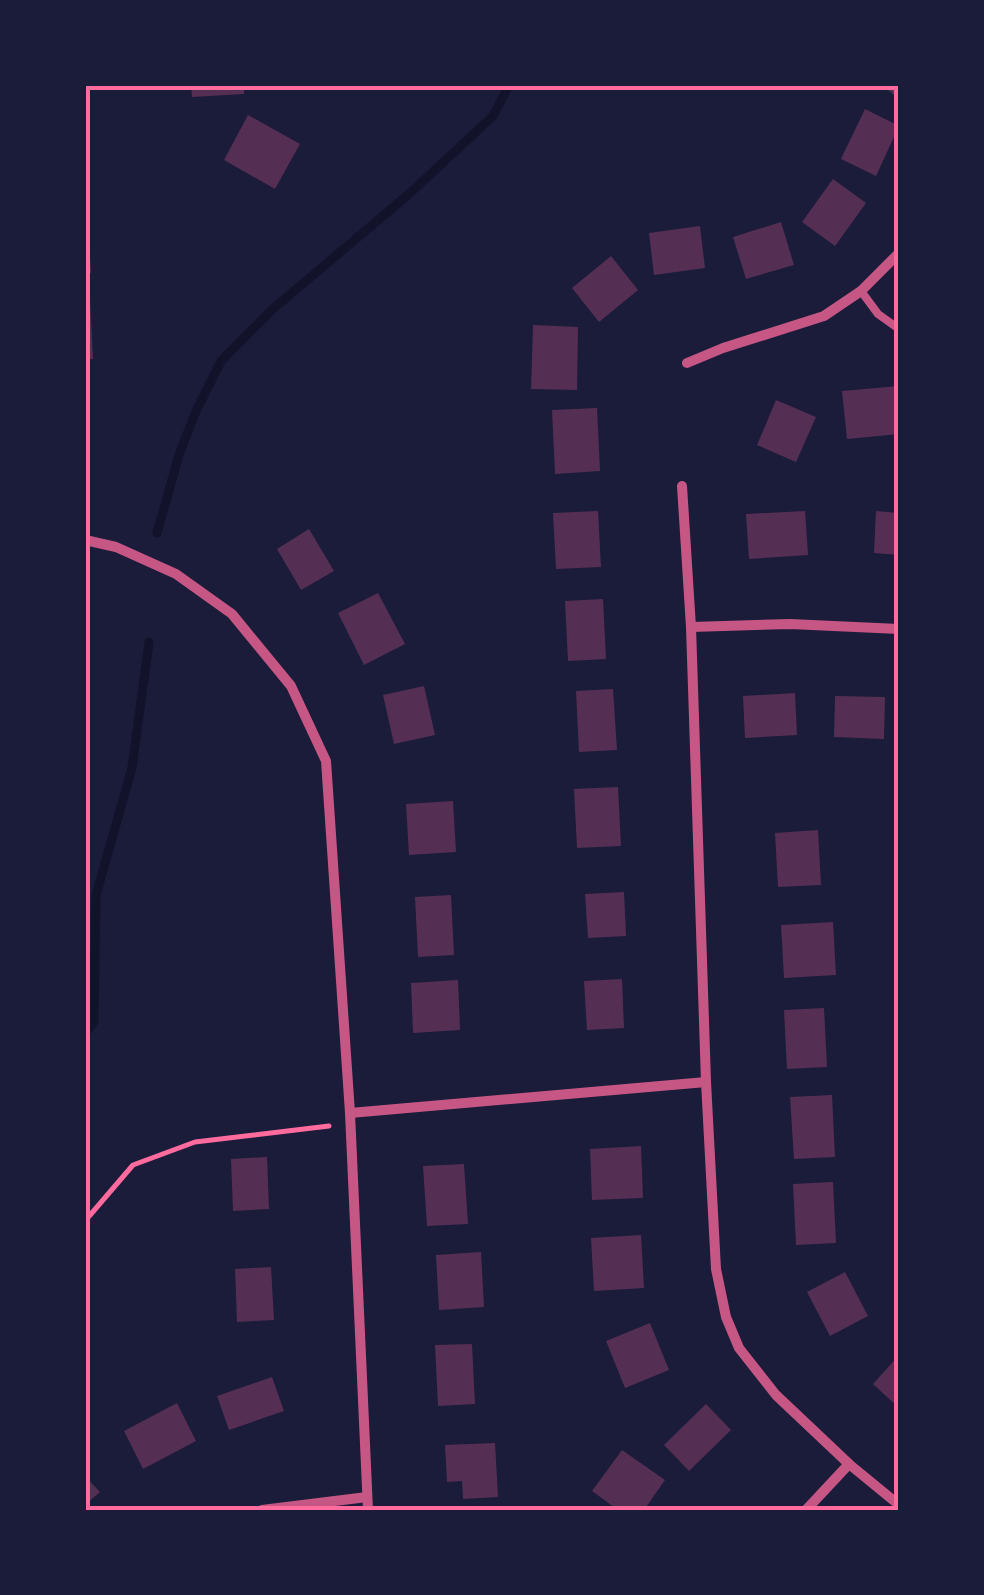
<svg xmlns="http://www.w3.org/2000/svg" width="984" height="1595" font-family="Raleway,sans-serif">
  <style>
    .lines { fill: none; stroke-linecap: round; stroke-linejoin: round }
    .stream { stroke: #12122b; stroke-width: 9 }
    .building { fill: #542f53 }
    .path { stroke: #ff6b9d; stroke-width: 5 }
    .service { stroke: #c65784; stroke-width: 8 }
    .minor { stroke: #c65784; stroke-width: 10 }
    .neatline { fill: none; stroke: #ff6b9d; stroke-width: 4 }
  </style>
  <rect width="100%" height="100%" fill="#1b1b3a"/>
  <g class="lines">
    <g class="stream">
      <polyline points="157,533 179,455 196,411 221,361 274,308 409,194 493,116 509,85"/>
      <polyline points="85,1033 94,1022 96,895 132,768 149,642"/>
    </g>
  </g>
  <g class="building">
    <polygon points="191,85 244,85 244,94 192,97"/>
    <polygon points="883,85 899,85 899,100"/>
    <polygon points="865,109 899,126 876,176 841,159"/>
    <polygon points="248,115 300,144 275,189 224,160"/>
    <polygon points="833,179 866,203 835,246 802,222"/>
    <polygon points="85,216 88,216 91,273 85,274"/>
    <polygon points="781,222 794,265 746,279 733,237"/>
    <polygon points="700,226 705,268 654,275 649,233"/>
    <polygon points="611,256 638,290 599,322 572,288"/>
    <polygon points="90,298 93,359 85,359 85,299"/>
    <polygon points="533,325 578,327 577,390 531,389"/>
    <polygon points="899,386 899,434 847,439 842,391"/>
    <polygon points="776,400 816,417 796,462 757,445"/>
    <polygon points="597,408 600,471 555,474 552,410"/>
    <polygon points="598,511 601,567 556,569 553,513"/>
    <polygon points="805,511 808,555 749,559 746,514"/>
    <polygon points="876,511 899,513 899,555 874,553"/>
    <polygon points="309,529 334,571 301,590 277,549"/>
    <polygon points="378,593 405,644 364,665 338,613"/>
    <polygon points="603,599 606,659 568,661 565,601"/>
    <polygon points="424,686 435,735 394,744 383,695"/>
    <polygon points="613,689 617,750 579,752 576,691"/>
    <polygon points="795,693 797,735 745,738 743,696"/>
    <polygon points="835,696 885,697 884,739 834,737"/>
    <polygon points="618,787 621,846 577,848 574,789"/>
    <polygon points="453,801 456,852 409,855 406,804"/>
    <polygon points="818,830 821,885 778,887 775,833"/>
    <polygon points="624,892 626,936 588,938 585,894"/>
    <polygon points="451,895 454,955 418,957 415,897"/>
    <polygon points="833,922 836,975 784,978 781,925"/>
    <polygon points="622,979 624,1028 587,1030 584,981"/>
    <polygon points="458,980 460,1030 413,1033 411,983"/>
    <polygon points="824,1008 827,1067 787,1069 784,1010"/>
    <polygon points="832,1095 835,1157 794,1159 790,1097"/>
    <polygon points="641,1146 643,1198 592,1200 590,1149"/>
    <polygon points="267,1157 269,1209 233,1211 231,1159"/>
    <polygon points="464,1164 468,1224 427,1226 423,1166"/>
    <polygon points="833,1182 836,1243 796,1245 793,1184"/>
    <polygon points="641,1235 644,1288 594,1291 591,1238"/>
    <polygon points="481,1252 484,1307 439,1310 436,1255"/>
    <polygon points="271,1267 274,1320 237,1322 235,1269"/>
    <polygon points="845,1272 868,1316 830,1336 807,1292"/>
    <polygon points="650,1323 669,1370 625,1388 606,1341"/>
    <polygon points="472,1344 475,1404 438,1406 435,1345"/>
    <polygon points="899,1355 899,1408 873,1384"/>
    <polygon points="272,1377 284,1411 229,1430 217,1396"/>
    <polygon points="177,1403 196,1441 143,1469 124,1431"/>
    <polygon points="706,1404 731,1430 689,1471 664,1445"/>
    <polygon points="495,1443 498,1497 463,1499 462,1481 447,1482 445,1445"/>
    <polygon points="622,1450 665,1480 644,1510 618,1510 592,1491"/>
    <polygon points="85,1476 100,1492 85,1505"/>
  </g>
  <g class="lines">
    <polyline class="path" points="85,1221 133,1165 195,1142 329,1126"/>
    <polyline class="service" points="861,291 878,314 899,329"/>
    <g class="minor">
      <polyline points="687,363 723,348 824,316 861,291 899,253"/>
      <polyline points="682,486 691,627 706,1082 716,1269 726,1317 739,1348 776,1395 849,1464 899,1505"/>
      <polyline points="85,540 116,547 176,574 232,614 291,686 326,761 350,1113 368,1510"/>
      <polyline points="691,627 790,624 899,629"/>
      <polyline points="350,1113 706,1082"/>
      <polyline points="262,1510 367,1497"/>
      <polyline points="806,1510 849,1464"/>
    </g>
  </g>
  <rect width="984" height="1595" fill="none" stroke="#1b1b3a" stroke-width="175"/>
  <rect x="88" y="88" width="808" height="1420" class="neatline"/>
</svg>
